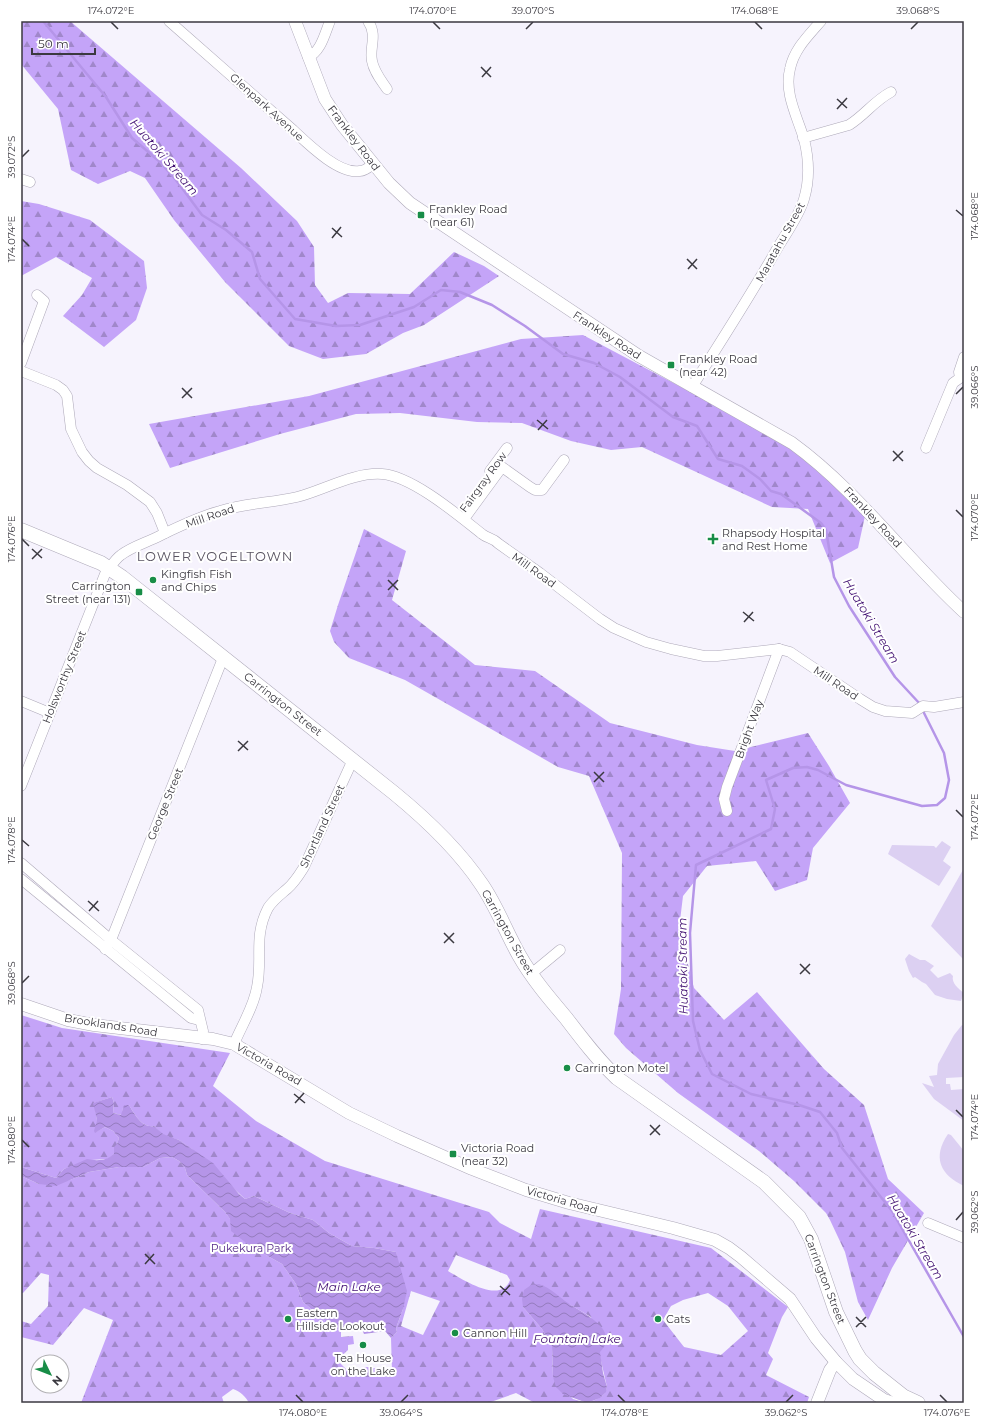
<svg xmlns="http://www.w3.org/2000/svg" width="985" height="1424" font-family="Montserrat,sans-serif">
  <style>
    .green { fill: #dcd0f2 }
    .forest { fill: url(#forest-firs); fill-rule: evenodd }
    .water { fill: url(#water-waves) }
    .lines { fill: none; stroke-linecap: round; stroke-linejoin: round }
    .stream { stroke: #b595e8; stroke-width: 2.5 }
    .minor-casing { stroke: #aea9b9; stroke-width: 11 }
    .tertiary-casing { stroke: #aea9b9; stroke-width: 13 }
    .secondary-casing { stroke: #aea9b9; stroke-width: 15 }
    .minor { stroke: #fff; stroke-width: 10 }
    .tertiary { stroke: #fff; stroke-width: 12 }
    .secondary { stroke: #fff; stroke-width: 14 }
    .ticks { fill: none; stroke: #3b3940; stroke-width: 1.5 }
    .poi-dot { fill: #188d47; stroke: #fff; stroke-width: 1.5 }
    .labels { text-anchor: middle; stroke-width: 4; stroke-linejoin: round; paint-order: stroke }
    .street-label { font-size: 11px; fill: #3b3940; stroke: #fff }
    .poi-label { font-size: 11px; fill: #3b3940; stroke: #fff; text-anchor: start }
    .park-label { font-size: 11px; fill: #582c8b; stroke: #fff }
    .water-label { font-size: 12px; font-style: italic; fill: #421172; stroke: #fff }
    .quarter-label { font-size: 13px; letter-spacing: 1px; fill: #595462; stroke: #fff }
    .neatline { fill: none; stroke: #3b3940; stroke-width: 1.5 }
    .ticks-label { font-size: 10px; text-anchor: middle; fill: #3b3940 }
  </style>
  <defs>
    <pattern id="forest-firs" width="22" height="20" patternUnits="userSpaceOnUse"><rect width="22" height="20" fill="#c4a4f8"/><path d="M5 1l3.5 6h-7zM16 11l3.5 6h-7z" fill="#a087ca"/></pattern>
    <pattern id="water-waves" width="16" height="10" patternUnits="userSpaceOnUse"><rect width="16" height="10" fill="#b595e8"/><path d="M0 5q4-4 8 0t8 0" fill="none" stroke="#947bbd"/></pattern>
  </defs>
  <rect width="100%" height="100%" fill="#f6f3fd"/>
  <g class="green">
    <polygon points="942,841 951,847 943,861 951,867 939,886 888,854 892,845 934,846 936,848"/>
    <polygon points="964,868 964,960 931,926"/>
    <path d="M909 954 920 960H925L934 966 930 970 938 978 950 973 953 976C951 983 959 989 964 993L961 1001 947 999 935 995 926 984 922 982 915 977 913 978 909 971 905 959Z"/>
    <polygon points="962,1025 964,1026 964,1077 946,1078 946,1084 950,1084 951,1090 964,1089 964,1121 934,1099 922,1083 934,1087 929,1076 937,1075 938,1064 954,1035"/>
    <path d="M948 1134 951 1135 964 1151V1186C940 1175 932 1157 948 1134Z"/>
  </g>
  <g class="forest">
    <polygon points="21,21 70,21 241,168 297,221 314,247 315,285 328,303 348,293 410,294 454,252 484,266 499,276 424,325 403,333 366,354 323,359 289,346 225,282 174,220 145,178 130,171 98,184 71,170 58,109 21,64"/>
    <polygon points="21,201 39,204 90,220 144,261 147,288 136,320 104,347 63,316 82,295 92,278 56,257 21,276"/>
    <polygon points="583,335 811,456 865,516 858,548 830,563 808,509 772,507 642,447 611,450 571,441 522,423 477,422 400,413 356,414 280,434 170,468 149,424 309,396 521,339"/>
    <polygon points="364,529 406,551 392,600 475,665 535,671 610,723 697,745 735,751 808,733 829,766 850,803 813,848 807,880 775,891 756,861 707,866 683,896 679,929 694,988 724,1020 757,992 824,1069 864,1105 888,1179 924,1213 892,1268 868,1320 858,1302 845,1252 830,1220 826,1213 794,1181 759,1151 678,1093 626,1048 614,1034 621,989 622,853 589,776 558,767 405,680 349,658 334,642 330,631 338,605"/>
    <path d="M21 1015 62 1028 230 1053 213 1086 256 1121 325 1161 489 1212 500 1223 531 1239 540 1209 711 1248 788 1307 782 1317 768 1353 773 1359 766 1375 809 1397 807 1403H588C597 1399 605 1397 607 1387L591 1317 569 1304 523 1307 542 1329 552 1347 553 1377 573 1399 587 1403H535L516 1393 488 1403H249C246 1397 240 1391 233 1389L222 1397 224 1403H81L113 1320 84 1308 53 1345 21 1337V1321L31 1324 48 1306 49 1275 41 1273 23 1293H21V1176L39 1184 70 1180 89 1172 119 1167H143L160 1158 172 1157 179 1161 185 1168 187 1175 225 1212 250 1246 282 1264 296 1284 303 1302 330 1325 341 1331V1337L353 1336 354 1344 348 1345V1350L337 1360 349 1372 367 1367 392 1371 391 1338 397 1332 396 1328 403 1309 396 1252 374 1248 352 1246 329 1233 313 1220 290 1213 254 1196 245 1199 192 1149 179 1140 163 1135 154 1126C142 1128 135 1115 129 1105L123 1108 122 1115 113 1113 114 1103 112 1097 94 1103 97 1120 96 1132 105 1127 113 1131 119 1138 114 1154 112 1157 107 1159 91 1160 64 1169 56 1178 21 1167ZM456 1255 507 1275 510 1280C501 1305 462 1279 448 1271ZM411 1291 440 1301 423 1335 401 1326ZM708 1293 728 1306 748 1331 721 1355 684 1347 663 1320 671 1306 683 1300Z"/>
  </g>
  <g class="water">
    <path d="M112 1097 114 1103 113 1113 121 1115 124 1105H129C135 1115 142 1128 154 1126L163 1134 179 1140 213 1163 239 1194 245 1199 254 1196 290 1213 313 1220 329 1233 352 1246 374 1248 396 1252 407 1291 403 1309 396 1328 397 1332 391 1338 385 1331 364 1334 361 1327 359 1329H351L341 1331 330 1325 303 1302 296 1284 282 1264 250 1246 231 1231 230 1219 225 1212 187 1175 185 1168 179 1161 172 1157 160 1158 143 1167H119L89 1172 56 1186 39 1184 21 1176V1167L56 1178 64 1169 87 1159C96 1161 107 1161 114 1154V1147L117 1144 119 1138 113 1131 105 1127 95 1133 94 1131 97 1120 93 1103Z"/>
    <path d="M539 1284C551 1288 559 1297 568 1303 582 1313 622 1330 600 1352L603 1373 607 1387 606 1392 600 1398 587 1403 563 1394 556 1387 553 1377 552 1347 542 1329 523 1307 522 1299 524 1290 531 1285Z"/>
  </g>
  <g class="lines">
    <g class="stream">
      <polyline points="43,21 106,97 132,138 160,162 176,180 202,215 226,230 252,252 260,279 295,319 336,326 360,325 414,307 441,290 460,292 492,305 525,326 563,354 594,363 620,377 673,417 697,426 718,459 742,466 760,479 771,491 781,494 821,523 826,530 834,577 849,606 895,677 920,704"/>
      <polyline points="922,709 944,753 949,780 945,798 937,805 922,806 846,785 818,770 807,767 793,768 766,780 775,809 771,829 696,865 690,933 693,1021 700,1050 712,1074 751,1094 799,1105 820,1112 837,1133 842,1148 892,1211 964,1337"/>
    </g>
    <g class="minor-casing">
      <g id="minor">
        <path d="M169 21 293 130C307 143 339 175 360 171 365 171 369 167 373 164"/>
        <path d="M368 21C378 36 369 47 372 61 374 72 381 80 387 89"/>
        <path d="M308 57C321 52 325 33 330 21"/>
        <path d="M803 138 849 125C865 115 874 101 891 92"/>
        <polyline points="21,179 30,182"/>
        <polyline points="21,363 44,301 37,295"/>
        <polyline points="21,371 56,385 63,390 67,396 71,429 82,452 89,461 97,468 127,485 150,502 157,513 165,533"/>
        <path d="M692 387C721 341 751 295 778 247 787 232 799 216 804 199 810 179 809 159 804 139 797 116 784 93 790 69 794 49 809 35 821 21"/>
        <polyline points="926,448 953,383 960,378 959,372 964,357"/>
        <polyline points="490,471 507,448"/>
        <polyline points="464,519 502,467 530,487 535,490 542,490 564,460"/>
        <polyline points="21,701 50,713"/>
        <path d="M21 786 105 574C110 568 114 560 121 555 130 548 142 544 153 539 174 529 197 517 220 511 245 503 272 503 297 497 324 490 354 472 382 474 412 476 458 515 482 534 488 539 492 537 499 544L540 573 600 619 614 628 646 642 671 649 704 656H717L779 649 790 652 860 699 873 707 885 711 912 713 923 706 934 707 964 702"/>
        <polyline points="727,811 724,799 727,787 779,649"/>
        <polyline points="21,863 111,940 198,1010 203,1031 202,1039"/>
        <polyline points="21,879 191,1018 199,1020"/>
        <polyline points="105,949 111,940 221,663 225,658"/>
        <polyline points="531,974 560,950"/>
        <path d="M234 1044C242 1025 254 1006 257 987 263 958 253 937 268 908 273 900 280 895 287 889 295 882 299 875 304 867L350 766 354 761"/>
        <polyline points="928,1223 964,1238"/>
      </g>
    </g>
    <g class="tertiary-casing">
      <g id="tertiary">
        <path d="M295 21 325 99 342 125 389 183 410 203 639 356 792 443C858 491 905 558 964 612"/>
        <polyline points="21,1004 68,1020 94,1025 213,1039 234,1044 349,1113 397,1136 472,1169 526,1190 569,1203 673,1228 715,1240 729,1248 741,1257 790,1299 816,1338 836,1362 853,1379 884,1400 893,1403 899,1402 903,1396"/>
        <polyline points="817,1403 830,1370 836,1362"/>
      </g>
    </g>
    <g class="secondary-casing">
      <path id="secondary" d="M21 530 91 559 101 563 122 577 394 793C427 820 458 849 482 885 497 907 506 932 519 955 532 978 549 998 566 1018 582 1039 598 1060 617 1078L764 1182 799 1217 811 1239 836 1312 855 1351 860 1359 874 1373 903 1396 918 1403"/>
    </g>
    <use href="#minor" class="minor"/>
    <use href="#tertiary" class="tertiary"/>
    <use href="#secondary" class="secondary"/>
  </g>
  <path class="ticks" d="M111 22 118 29M433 22 440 29M755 22 762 29M526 29 533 22M911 29 918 22M481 67 491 77M482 77 491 67M837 99 847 108M837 109 847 98M22 157 29 150M956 210 963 216M332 228 342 237M332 238 341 227M22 239 29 246M687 259 697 269M688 269 697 259M182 388 192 398M956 394 963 387M182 398 192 388M537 420 548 429M538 430 547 420M893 451 903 461M893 461 903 451M956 510 963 517M22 539 29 546M32 549 42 558M32 559 42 549M388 580 398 590M388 590 398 580M743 612 754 621M744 622 753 612M238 741 248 750M238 751 248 741M594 772 604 782M594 782 604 772M956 810 963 817M22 840 29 846M88 901 99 911M89 911 98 901M444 933 454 943M444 943 454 933M800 964 810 974M800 974 810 964M22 983 29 976M294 1094 305 1103M295 1103 304 1093M956 1110 963 1117M650 1125 660 1135M650 1135 660 1125M22 1140 29 1147M956 1220 963 1212M145 1254 155 1264M145 1264 154 1254M500 1286 510 1295M501 1295 510 1285M856 1317 866 1327M856 1327 866 1317M296 1395 303 1402M618 1395 625 1402M940 1395 947 1402M401 1402 408 1395M786 1402 793 1395"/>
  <g class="poi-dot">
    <rect x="417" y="211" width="8" height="8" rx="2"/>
    <rect x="667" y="361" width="8" height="8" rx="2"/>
    <path d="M711 533h4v4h4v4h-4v4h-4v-4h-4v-4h4z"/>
    <circle cx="153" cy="580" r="4"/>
    <rect x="135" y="588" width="8" height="8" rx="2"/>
    <circle cx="567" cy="1068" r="4"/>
    <rect x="449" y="1150" width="8" height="8" rx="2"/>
    <circle cx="288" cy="1319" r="4"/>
    <circle cx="658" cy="1319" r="4"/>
    <circle cx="455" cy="1333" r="4"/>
    <circle cx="363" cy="1345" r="4"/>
  </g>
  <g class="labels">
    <g class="street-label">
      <text transform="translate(267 107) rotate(42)" y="4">Glenpark Avenue</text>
      <text transform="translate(354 138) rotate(53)" y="4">Frankley Road</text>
      <text transform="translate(780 242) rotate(-61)" y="4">Maratahu Street</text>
      <text transform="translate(607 335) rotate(33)" y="4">Frankley Road</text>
      <text transform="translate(483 482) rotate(-54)" y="4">Fairgray Row</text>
      <text transform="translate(210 516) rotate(-19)" y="4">Mill Road</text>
      <text transform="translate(873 517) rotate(47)" y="4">Frankley Road</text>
      <text transform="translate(534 570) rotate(36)" y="4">Mill Road</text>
      <text transform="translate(64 677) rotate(-68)" y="4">Holsworthy Street</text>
      <text transform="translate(836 683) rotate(34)" y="4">Mill Road</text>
      <text transform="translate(283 704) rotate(38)" y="4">Carrington Street</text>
      <text transform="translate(749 729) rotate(-70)" y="4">Bright Way</text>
      <text transform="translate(165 804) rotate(-68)" y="4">George Street</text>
      <text transform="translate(322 826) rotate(-65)" y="4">Shortland Street</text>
      <text transform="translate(508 932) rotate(61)" y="4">Carrington Street</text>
      <text transform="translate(111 1025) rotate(9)" y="4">Brooklands Road</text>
      <text transform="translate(269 1064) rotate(30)" y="4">Victoria Road</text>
      <text transform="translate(562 1200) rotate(16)" y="4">Victoria Road</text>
      <text transform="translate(825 1279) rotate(69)" y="4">Carrington Street</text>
    </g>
    <g class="poi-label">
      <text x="429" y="213">Frankley Road<tspan x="429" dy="13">(near 61)</tspan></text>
      <text x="679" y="363">Frankley Road<tspan x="679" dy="13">(near 42)</tspan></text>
      <text x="722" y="537">Rhapsody Hospital<tspan x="722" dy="13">and Rest Home</tspan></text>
      <text x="161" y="578">Kingfish Fish<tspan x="161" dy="13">and Chips</tspan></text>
      <text x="131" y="590" text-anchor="end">Carrington<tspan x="131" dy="13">Street (near 131)</tspan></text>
      <text x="575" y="1072">Carrington Motel</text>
      <text x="461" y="1152">Victoria Road<tspan x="461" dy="13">(near 32)</tspan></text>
      <text x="296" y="1317">Eastern<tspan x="296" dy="13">Hillside Lookout</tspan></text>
      <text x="666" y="1323">Cats</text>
      <text x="463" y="1337">Cannon Hill</text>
      <text x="363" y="1362" text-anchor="middle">Tea House<tspan x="363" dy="13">on the Lake</tspan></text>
    </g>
    <g class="park-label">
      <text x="251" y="1252">Pukekura Park</text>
    </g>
    <g class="water-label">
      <text transform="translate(164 157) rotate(49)" y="4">Huatoki Stream</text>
      <text transform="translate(871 621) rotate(59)" y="4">Huatoki Stream</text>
      <text transform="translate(683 966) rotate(-91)" y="4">Huatoki Stream</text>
      <text transform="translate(915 1237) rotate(59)" y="4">Huatoki Stream</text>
      <text x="349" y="1291">Main Lake</text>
      <text x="577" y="1343">Fountain Lake</text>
    </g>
    <g class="quarter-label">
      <text x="215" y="561">LOWER VOGELTOWN</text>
    </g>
  </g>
  <rect width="985" height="1424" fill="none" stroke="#ffffff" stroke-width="44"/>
  <g transform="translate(50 1374) rotate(133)"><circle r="19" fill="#ffffff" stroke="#b1b0b3"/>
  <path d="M0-3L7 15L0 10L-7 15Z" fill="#188d47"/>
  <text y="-6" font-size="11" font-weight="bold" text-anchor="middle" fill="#3b3940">N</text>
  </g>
  <path d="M32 48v6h63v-6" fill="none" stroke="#3b3940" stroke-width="2"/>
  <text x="38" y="48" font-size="12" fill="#3b3940" stroke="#ffffff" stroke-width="3" paint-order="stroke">50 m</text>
  <rect x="22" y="22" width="941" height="1380" class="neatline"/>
  <g class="ticks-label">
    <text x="111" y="14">174.072°E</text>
    <text x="433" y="14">174.070°E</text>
    <text x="533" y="14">39.070°S</text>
    <text x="755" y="14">174.068°E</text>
    <text x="918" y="14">39.068°S</text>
    <text transform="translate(11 157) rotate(-90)" y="4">39.072°S</text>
    <text transform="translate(974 216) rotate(-90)" y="4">174.068°E</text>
    <text transform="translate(11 239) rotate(-90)" y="4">174.074°E</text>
    <text transform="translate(974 387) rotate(-90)" y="4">39.066°S</text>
    <text transform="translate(974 517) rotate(-90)" y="4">174.070°E</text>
    <text transform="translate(11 539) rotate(-90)" y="4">174.076°E</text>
    <text transform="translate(974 817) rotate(-90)" y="4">174.072°E</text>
    <text transform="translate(11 840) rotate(-90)" y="4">174.078°E</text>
    <text transform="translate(11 983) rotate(-90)" y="4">39.068°S</text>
    <text transform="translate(974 1117) rotate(-90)" y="4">174.074°E</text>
    <text transform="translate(11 1140) rotate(-90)" y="4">174.080°E</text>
    <text transform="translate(974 1212) rotate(-90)" y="4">39.062°S</text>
    <text x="303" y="1416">174.080°E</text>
    <text x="401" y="1416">39.064°S</text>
    <text x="625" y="1416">174.078°E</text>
    <text x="786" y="1416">39.062°S</text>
    <text x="947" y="1416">174.076°E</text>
  </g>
</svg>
